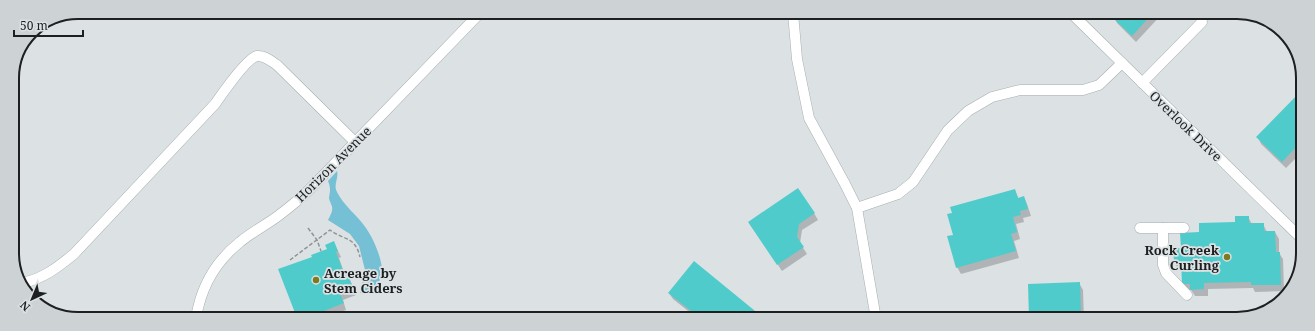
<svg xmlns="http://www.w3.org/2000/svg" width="1315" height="331" font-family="'Noto Serif',serif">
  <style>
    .green { fill: #75c0d5 }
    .shadow { fill: #0003 }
    .building { fill: #50cbcb }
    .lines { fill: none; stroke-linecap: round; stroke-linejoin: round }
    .minor-casing { stroke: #a8aeb0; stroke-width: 11 }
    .path { stroke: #909496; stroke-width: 1.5; stroke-dasharray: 4 2; stroke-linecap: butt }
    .minor { stroke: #fff; stroke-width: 10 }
    .poi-dot { fill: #7f791f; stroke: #dce2e4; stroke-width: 1.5 }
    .labels { text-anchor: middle; stroke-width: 3.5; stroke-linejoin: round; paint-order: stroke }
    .street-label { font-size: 13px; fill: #1d1f20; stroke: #dce2e4 }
    .poi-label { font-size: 13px; font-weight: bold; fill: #1d1f20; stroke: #dce2e4; text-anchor: end }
    .rim { fill: none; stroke: #1d1f20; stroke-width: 2 }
  </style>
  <rect width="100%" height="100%" fill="#dce2e4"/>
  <path class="green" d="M337 171C339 178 333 185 337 192 344 206 357 215 366 228 373 238 382 258 382 271 382 278 376 290 369 294L360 293 365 270 359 246 350 234 328 220C331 214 334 210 331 204 330 201 329 200 329 198 330 191 331 188 328 181Z"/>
  <g class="shadow">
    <polygon points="1117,13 1163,13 1136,42 1117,23 1114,17"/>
    <polygon points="1302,92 1302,152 1286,168 1261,144 1258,137"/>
    <polygon points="1015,191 1019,199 1024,197 1027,204 1031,216 1023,218 1024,222 1016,224 1020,239 1014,241 1019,258 961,274 957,267 954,235"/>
    <polygon points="814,213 818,220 802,230 800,243 807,254 782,271 753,228"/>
    <polygon points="1248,217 1252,224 1263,224 1267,232 1275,232 1279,239 1279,253 1283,259 1284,291 1255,292 1253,288 1208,289 1208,296 1195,296 1191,290 1186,290 1183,283 1182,269 1178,269 1174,262 1174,249 1182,249 1200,233 1236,223"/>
    <polygon points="337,249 341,257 339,258 344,272 345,271 349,277 356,295 343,300 346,310 327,318 298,318"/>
    <polygon points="1079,283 1083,290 1084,319 1030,319"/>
    <polygon points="669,293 760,316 768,318 697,318 673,299"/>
  </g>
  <g class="building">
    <polygon points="1116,13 1153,13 1132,36 1112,17"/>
    <polygon points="1302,90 1302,141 1282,162 1256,137"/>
    <polygon points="798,188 815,213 799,224 797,237 804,247 777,265 748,222"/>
    <polygon points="1015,189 1018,198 1024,196 1028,209 1020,211 1021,215 1013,217 1017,232 1011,234 1016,251 956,268 947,236 953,235 947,214 952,213 950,207"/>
    <polygon points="1235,216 1249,216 1249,223 1264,223 1264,231 1275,231 1276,252 1280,252 1281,285 1251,285 1251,282 1204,283 1204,289 1190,290 1190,284 1182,284 1181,262 1174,262 1173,248 1181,248 1180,233 1199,232 1199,223 1235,222"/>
    <polygon points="334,241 338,251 336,252 343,271 346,270 353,288 340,294 344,303 324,311 327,318 316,318 316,317 297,318 278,269 312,257 311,255 327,249 325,245"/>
    <polygon points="694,261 760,315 770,318 700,318 668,293"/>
    <polygon points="1080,282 1081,319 1029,319 1028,284"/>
  </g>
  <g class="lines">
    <g class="minor-casing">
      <g id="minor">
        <polyline points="793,13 797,59 809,118 845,184 857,208 876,319"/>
        <polyline points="1071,13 1302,239"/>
        <polyline points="1142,83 1202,22"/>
        <polyline points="857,208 898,194 913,182 948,130 968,111 992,97 1020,90 1083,90 1099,85 1122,63"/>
        <polyline points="1140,228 1184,228"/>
        <polyline points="1163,228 1163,265 1166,273 1187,295"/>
        <path d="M22 283C43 279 58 267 74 254L215 104C222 94 247 58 257 56 264 55 271 61 277 65L355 142"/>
        <path d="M196 318C201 287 216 261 240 242 252 232 266 225 278 216 290 207 301 198 311 188L481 12"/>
      </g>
    </g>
    <g class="path">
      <polyline points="308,228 317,240 321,251"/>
      <path d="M290 260 330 230C345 241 355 236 360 257"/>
    </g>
    <use href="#minor" class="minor"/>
  </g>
  <g class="poi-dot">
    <circle cx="1227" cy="257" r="4"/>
    <circle cx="316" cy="280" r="4"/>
  </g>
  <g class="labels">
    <g class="street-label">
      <text transform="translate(1186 126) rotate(44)" y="5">Overlook Drive</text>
      <text transform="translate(333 164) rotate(-45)" y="5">Horizon Avenue</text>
    </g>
    <g class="poi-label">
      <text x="1219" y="255">Rock Creek<tspan x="1219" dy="15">Curling</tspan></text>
      <text x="324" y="278" text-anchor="start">Acreage by<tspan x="324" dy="15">Stem Ciders</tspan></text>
    </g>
  </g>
  <path d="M0 0H1315V331H0ZM78 19H1237A59 59 0 0 1 1296 78V253A59 59 0 0 1 1237 312H78A59 59 0 0 1 19 253V78A59 59 0 0 1 78 19Z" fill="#cdd2d4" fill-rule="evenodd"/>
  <path class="rim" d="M78 19H1237A59 59 0 0 1 1296 78V253A59 59 0 0 1 1237 312H78A59 59 0 0 1 19 253V78A59 59 0 0 1 78 19Z"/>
  <g transform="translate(32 299) rotate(224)" stroke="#dce2e4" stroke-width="3" paint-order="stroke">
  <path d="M0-3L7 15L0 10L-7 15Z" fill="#1d1f20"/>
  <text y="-6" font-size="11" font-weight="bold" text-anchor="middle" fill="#1d1f20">N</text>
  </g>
  <path d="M14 30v6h69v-6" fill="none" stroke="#1d1f20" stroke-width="2"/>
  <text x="20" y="30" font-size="12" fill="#1d1f20" stroke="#dce2e4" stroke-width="3" paint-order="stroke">50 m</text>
</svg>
